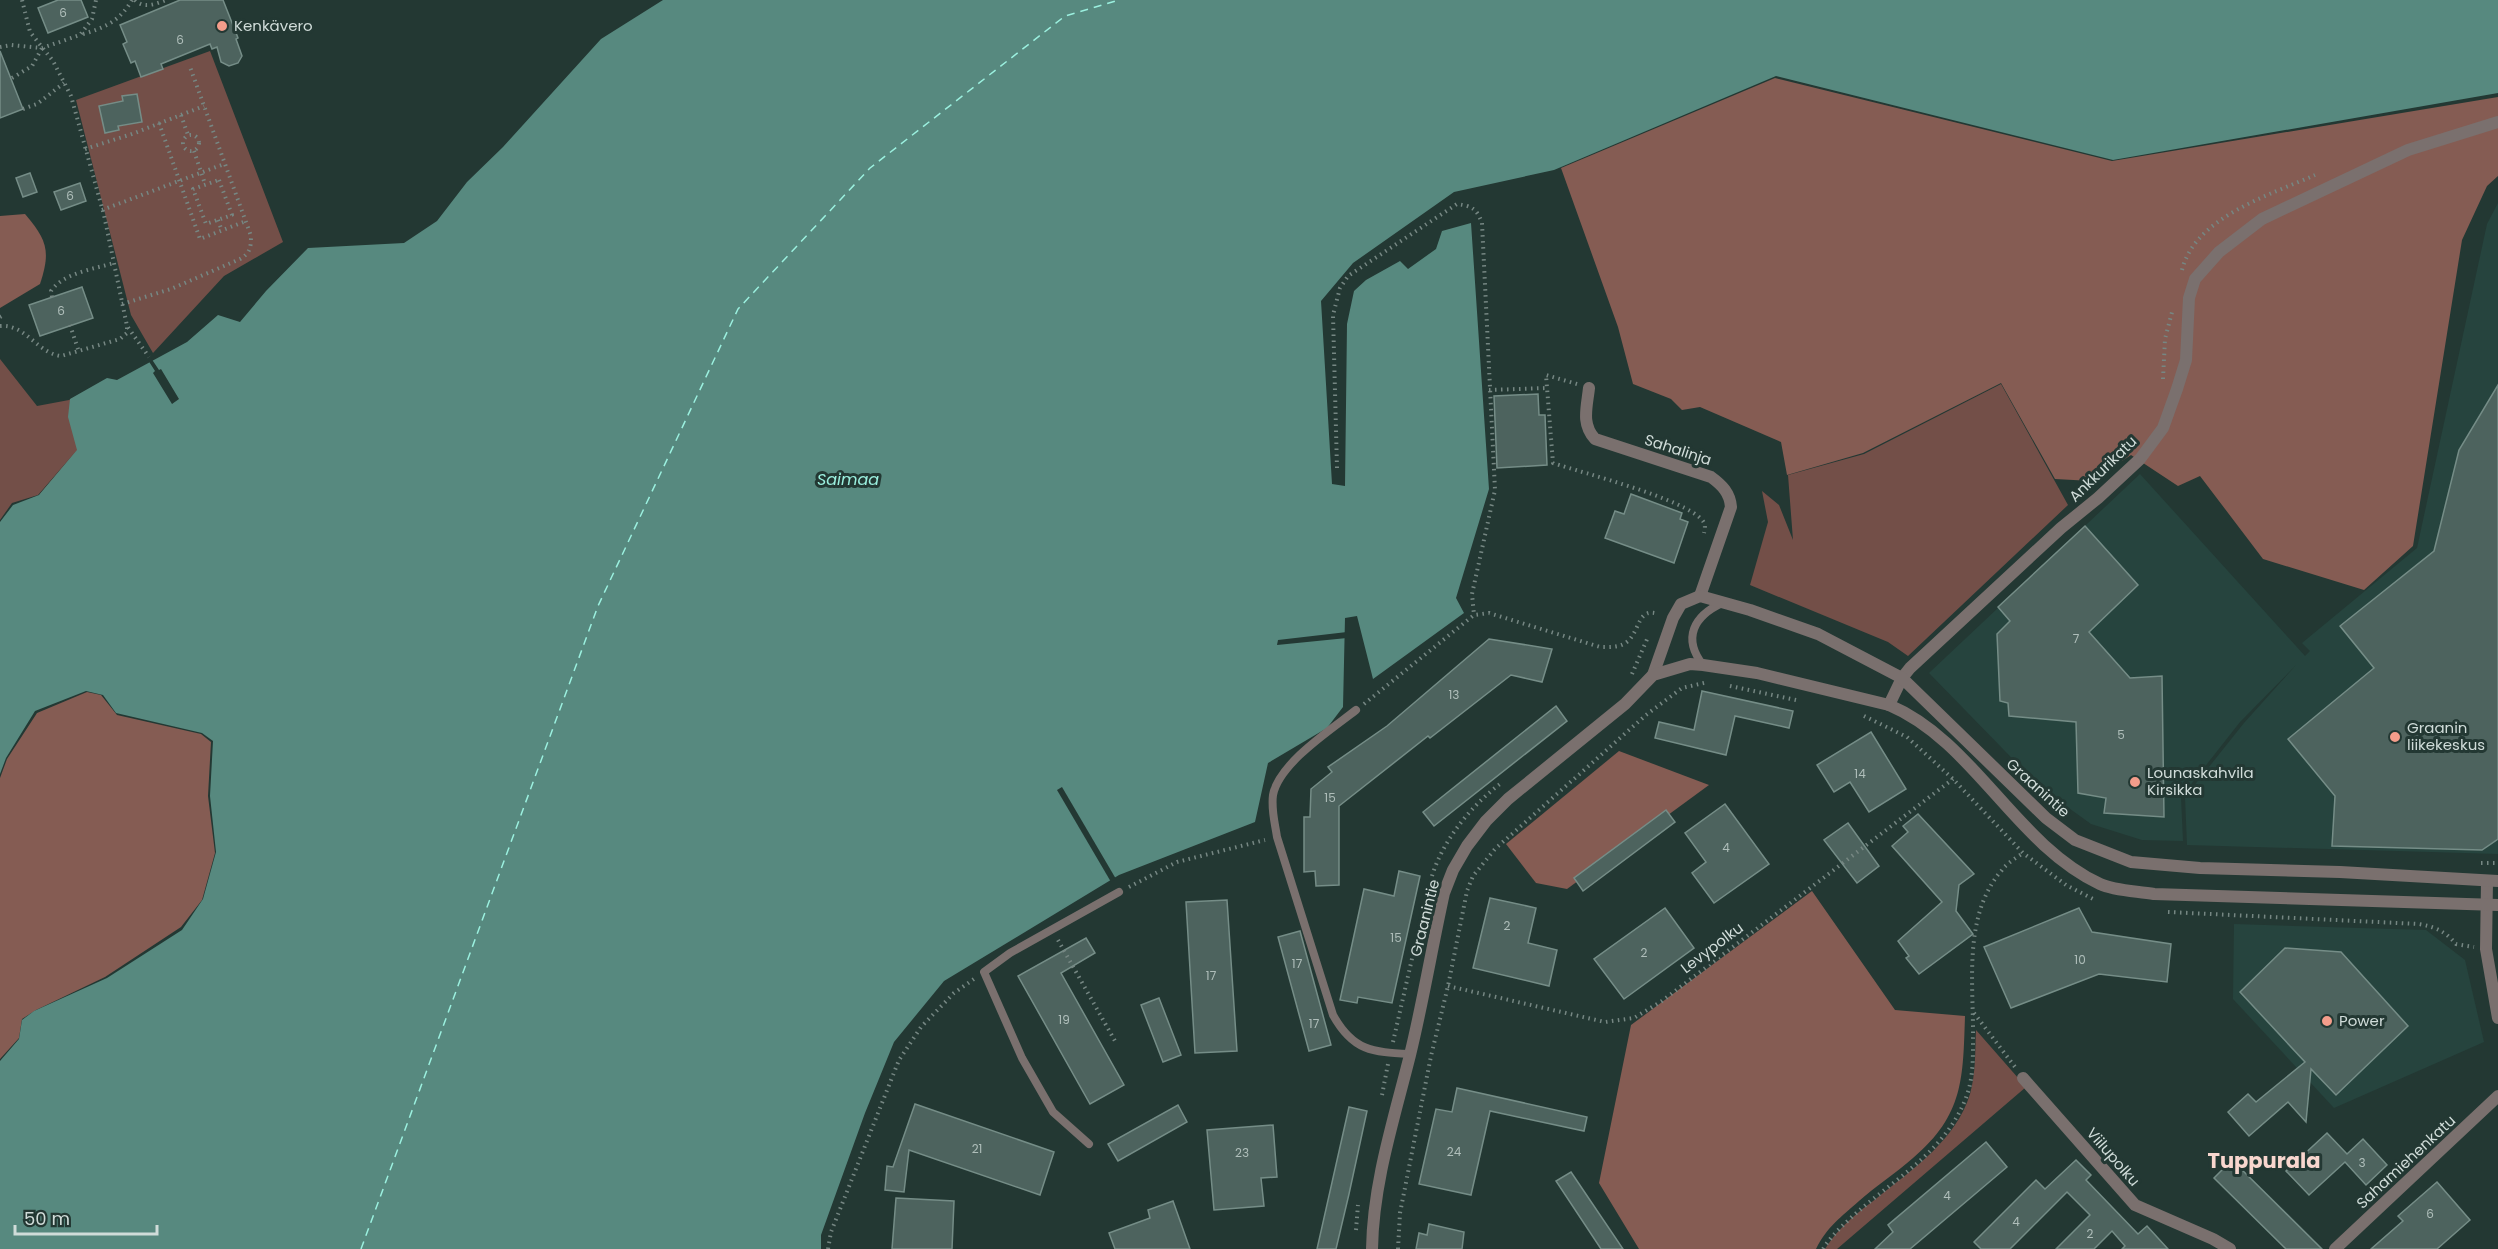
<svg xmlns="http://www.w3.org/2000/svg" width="2498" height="1249" font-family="Poppins,sans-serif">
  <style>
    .built { fill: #26443e }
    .green { fill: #734f48 }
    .forest { fill: #855c53 }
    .water { fill: #57897f }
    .pier { fill: #233833 }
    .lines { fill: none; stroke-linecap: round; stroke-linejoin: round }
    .ferry { stroke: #9bf0df; stroke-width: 1.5; stroke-dasharray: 8 6; stroke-linecap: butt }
    .building { fill: #4d635e; stroke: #758d87; stroke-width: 1.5 }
    .path { stroke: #768783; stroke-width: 4; stroke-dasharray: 1.5 4.5; stroke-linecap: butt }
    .service { stroke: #7a706e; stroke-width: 8 }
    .minor { stroke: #7a706e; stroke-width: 12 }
    .tertiary { stroke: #7a706e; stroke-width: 12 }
    .poi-dot { fill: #f49d8b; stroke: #233833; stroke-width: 2 }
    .labels { text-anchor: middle; stroke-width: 6; stroke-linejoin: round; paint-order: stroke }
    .number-label { font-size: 12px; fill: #afbeba }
    .poi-label { font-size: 15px; fill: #d0dcd9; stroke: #233833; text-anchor: start }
    .street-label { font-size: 15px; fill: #d0dcd9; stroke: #233833 }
    .water-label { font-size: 16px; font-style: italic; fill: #9bf0df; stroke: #233833 }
    .district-label { font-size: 21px; font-weight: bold; fill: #f8d6ce; stroke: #233833 }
  </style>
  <rect width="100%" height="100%" fill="#233833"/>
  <g class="built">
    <polygon points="2498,203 2498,854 2187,845 2185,797 2244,723 2296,665 2240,722 2181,797 2183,841 2142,840 2091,824 2041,788 1929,673 2140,474 2305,656 2310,651 2302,643 2417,548 2487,224"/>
    <polygon points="2234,924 2426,930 2465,960 2484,1042 2334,1108 2233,999"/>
  </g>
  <g class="green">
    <polygon points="210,51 283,242 224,276 153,353 131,315 76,100"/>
    <polygon points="0,359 37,406 69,400 80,394 102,456 39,495 76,451 38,495 12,503 0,520"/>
    <polygon points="2001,384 2068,505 1908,656 1888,642 1750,585 1768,522 1762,491 1779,505 1793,540 1788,475 1864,454"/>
    <path d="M1976 1030 2026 1087 1837 1249H1825C1837 1229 1858 1212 1877 1198 1913 1169 1956 1140 1970 1094 1976 1073 1975 1051 1976 1030Z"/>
  </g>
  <g class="forest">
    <polygon points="1775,78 2112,161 2498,97 2498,176 2487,186 2462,240 2413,546 2364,590 2263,559 2200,476 2178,486 2131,455 2092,481 2055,479 2001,383 1863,453 1787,475 1781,442 1700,407 1682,410 1671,399 1633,384 1618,327 1561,168"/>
    <path d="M25 214C47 240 51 251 40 284L0 308V216Z"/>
    <polygon points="87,692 101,695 117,715 201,734 211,742 208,796 215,853 202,900 181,927 105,977 36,1010 22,1019 19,1038 0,1059 0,778 7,759 37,713"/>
    <polygon points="1619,751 1709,785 1567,889 1536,883 1506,844"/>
    <path d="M1812 891 1895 1010 1965 1016C1963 1078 1964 1115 1913 1158 1896 1173 1876 1186 1859 1201 1841 1217 1827 1227 1816 1249H1639L1599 1183 1631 1025Z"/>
  </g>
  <polygon class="water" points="663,0 2498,0 2498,93 2113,160 1776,76 1554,170 1454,192 1353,263 1321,301 1332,484 1345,486 1347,324 1354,291 1366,280 1400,261 1408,269 1436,249 1442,231 1471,223 1489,489 1456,598 1464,613 1373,679 1357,616 1345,618 1343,707 1327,728 1268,763 1255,822 1119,875 944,981 894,1042 865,1113 821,1235 821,1249 0,1249 0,1061 19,1039 22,1020 34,1011 107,978 182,930 203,899 216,852 210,796 213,741 202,733 116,713 103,695 86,691 35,711 6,758 0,774 0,522 13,505 39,495 77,450 68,417 70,399 107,378 117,380 187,342 218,315 240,322 266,291 308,248 404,243 437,221 467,182 503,147 601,39"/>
  <g class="pier">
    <polygon points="151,358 159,370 161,369 179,399 172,404 153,373 155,371 148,360"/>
    <polygon points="1347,632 1347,638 1277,645 1278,640"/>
    <polygon points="1062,787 1116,879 1111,882 1057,790"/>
  </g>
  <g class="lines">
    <polyline class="ferry" points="361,1249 598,606 738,309 870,168 1065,16 1119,0"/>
  </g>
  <g class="building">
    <polygon points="58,0 81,0 88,17 48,33 38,8"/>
    <polygon points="180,0 223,0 238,38 236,39 242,56 238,63 229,66 221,62 217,47 212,49 210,44 161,64 163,69 141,77 135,61 131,63 123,44 127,42 120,25"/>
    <polygon points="0,51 23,109 0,118"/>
    <polygon points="137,94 142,122 118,126 119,130 105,133 99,106 123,101 122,96"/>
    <polygon points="30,173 37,192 23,197 16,178"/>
    <polygon points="80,183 86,201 61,210 54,192"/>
    <polygon points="82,287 93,318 40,336 29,305"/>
    <polygon points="2498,385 2498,839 2482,850 2332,846 2335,796 2288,739 2374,668 2340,626 2434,551 2459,450"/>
    <polygon points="1538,394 1539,415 1545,415 1547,465 1497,468 1494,396"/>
    <polygon points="1631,494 1682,513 1680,519 1688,522 1674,563 1605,538 1615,511 1624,514"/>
    <polygon points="2085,526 2138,585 2089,632 2130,678 2162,676 2164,817 2104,813 2106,798 2078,793 2076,722 2009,716 2008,703 2000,701 1997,634 2010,621 1998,607"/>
    <polygon points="1489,639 1552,649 1542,682 1511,675 1430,738 1428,736 1339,806 1339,885 1316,886 1315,871 1304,872 1304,817 1310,817 1311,789 1332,772 1328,767 1387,726"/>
    <polygon points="1702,691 1793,711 1789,728 1735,716 1726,755 1655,738 1659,722 1694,730"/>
    <polygon points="1556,706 1567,721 1434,826 1423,812"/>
    <polygon points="1871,732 1906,789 1869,812 1850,782 1834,792 1817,765"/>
    <polygon points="1725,804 1769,864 1714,903 1692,873 1706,862 1685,833"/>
    <polygon points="1666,810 1675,822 1583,891 1574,878"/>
    <polygon points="1918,814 1974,874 1959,885 1956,911 1973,934 1919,974 1906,958 1909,956 1898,941 1942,902 1892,846 1908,832 1903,826"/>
    <polygon points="1848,823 1879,866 1857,883 1824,840"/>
    <polygon points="1399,871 1420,876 1392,1003 1358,997 1357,1003 1340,1000 1364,889 1394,896"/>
    <polygon points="1490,898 1536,908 1528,943 1557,950 1549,986 1473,968"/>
    <polygon points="1227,900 1237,1051 1195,1053 1186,902"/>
    <polygon points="1665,908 1694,948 1624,999 1594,959"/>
    <polygon points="2079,908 2092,932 2171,944 2167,982 2099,974 2011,1008 1984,947"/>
    <polygon points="1300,931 1331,1045 1309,1051 1278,937"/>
    <polygon points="1086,938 1095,953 1061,973 1124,1085 1090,1104 1018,976"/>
    <polygon points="2285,948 2341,952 2408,1026 2336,1095 2311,1069 2306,1122 2288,1102 2249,1136 2228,1112 2248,1094 2256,1102 2305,1062 2240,992"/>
    <polygon points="1159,998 1181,1055 1163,1062 1141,1005"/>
    <polygon points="1457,1088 1587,1117 1584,1131 1490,1111 1471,1195 1419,1184 1436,1109 1452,1112"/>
    <polygon points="915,1104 1054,1152 1040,1195 909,1150 904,1192 885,1190 887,1166 893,1167"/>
    <polygon points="1178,1105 1187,1122 1118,1161 1108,1144"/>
    <polygon points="1349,1107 1367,1111 1349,1194 1336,1249 1317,1249"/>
    <polygon points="1273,1125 1277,1177 1261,1178 1264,1206 1214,1210 1207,1130"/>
    <polygon points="2327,1133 2347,1154 2363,1139 2387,1165 2366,1185 2345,1162 2309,1195 2286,1171"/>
    <polygon points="1986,1142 2007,1167 1910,1249 1875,1249 1893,1232 1888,1225"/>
    <polygon points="2076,1160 2091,1175 2086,1180 2138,1234 2147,1226 2168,1249 2122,1249 2125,1246 2112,1231 2094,1249 2056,1249 2090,1215 2067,1192 2010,1249 1981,1249 1974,1242 2036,1180 2045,1189"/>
    <polygon points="2232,1160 2322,1249 2286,1249 2214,1178"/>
    <polygon points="1571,1172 1623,1249 1601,1249 1556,1181"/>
    <polygon points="2437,1182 2470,1220 2437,1249 2371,1249 2403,1221 2398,1216"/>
    <polygon points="896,1198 954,1201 952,1249 892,1249"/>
    <polygon points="1173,1201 1190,1249 1115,1249 1109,1233 1150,1218 1148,1210"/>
    <polygon points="1429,1224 1464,1232 1462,1249 1416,1249 1419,1233 1427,1235"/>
  </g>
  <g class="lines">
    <g class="path">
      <polyline points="22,0 30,32 53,61 71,96 104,215 127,326 149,357"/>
      <path d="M135 0C143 9 156 4 166 0"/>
      <path d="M83 34C104 28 120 21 132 0"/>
      <polyline points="0,47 11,45 42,48 80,35 92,19 96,0"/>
      <polyline points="12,78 32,66 42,48"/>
      <polyline points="23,109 37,104 64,83"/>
      <polyline points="181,115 188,135"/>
      <polyline points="159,123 200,239 246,221"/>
      <circle cx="191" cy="143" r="8"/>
      <polyline points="85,149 132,134 204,106"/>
      <polyline points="194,151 205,184"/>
      <polygon points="219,180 232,215 206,224 193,189"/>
      <polyline points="102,210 224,164"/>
      <polyline points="218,220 222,231"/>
      <path d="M2182 270C2195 217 2270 195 2315 175"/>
      <path d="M52 297 51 291C63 273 94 269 114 263"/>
      <path d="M122 304 171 289 240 259C250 253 251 248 251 236L190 67"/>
      <polyline points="0,317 5,314"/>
      <polyline points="70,325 79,352"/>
      <path d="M0 326C26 324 37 353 61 356L120 339 127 333V327"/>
      <polyline points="2163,379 2165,339 2172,312"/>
      <path d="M1577 384 1546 375 1553 463C1583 473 1685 499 1702 520 1706 524 1705 528 1704 533"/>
      <polyline points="1489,390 1547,388"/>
      <path d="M1337 468 1333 315 1340 288 1348 276 1457 204C1472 206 1477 209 1482 223L1495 490 1472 594 1474 615"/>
      <polyline points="1632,674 1648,637"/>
      <polyline points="1730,686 1796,700"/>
      <path d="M1364 704 1474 615 1489 613 1600 647C1610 647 1620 648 1628 641 1640 630 1638 607 1658 614"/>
      <polyline points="1864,716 1907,737 1953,779 2023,853 2066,885 2095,900"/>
      <polyline points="2481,863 2498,863"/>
      <path d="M1432 876C1443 840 1471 806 1500 784"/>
      <polyline points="1129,887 1177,862 1265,840"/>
      <path d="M2168 912 2419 924C2435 927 2445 931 2456 944L2474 947"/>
      <polyline points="1058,940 1115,1041"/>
      <polyline points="1448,986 1605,1022 1634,1018 1662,1001 1953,779"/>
      <polyline points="1974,1013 2015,1067"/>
      <polyline points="1393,1042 1424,906"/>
      <polyline points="1382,1095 1388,1064"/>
      <polyline points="1356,1230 1358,1205"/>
      <polyline points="828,1249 831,1232 899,1060 921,1027 954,993 974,979"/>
      <polyline points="1398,1249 1400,1213 1431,1056 1448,986 1467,891 1473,876 1495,849 1646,715 1682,688 1708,682"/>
      <path d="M1823 1249C1831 1236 1842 1226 1853 1216 1895 1178 1947 1151 1967 1095 1973 1078 1973 1059 1973 1041 1974 985 1962 916 2002 870 2007 863 2016 858 2023 853"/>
    </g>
    <g class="service">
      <path d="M1703 665C1682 638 1694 616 1722 603"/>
      <path d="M1356 710C1332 729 1279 763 1273 795 1271 810 1275 823 1277 837L1333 1015C1353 1051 1372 1052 1410 1054"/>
      <polyline points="1089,1144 1053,1112 1022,1058 984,972 1010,953 1119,892"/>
    </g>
    <g class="minor">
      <path d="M1589 388C1587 407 1581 424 1595 439L1711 477C1722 485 1730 493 1731 507L1700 596"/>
      <polyline points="1889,705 1902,678 1910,668 2061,528 2098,498 2140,459 2163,428 2177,389 2186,360 2189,298 2195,279 2219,252 2262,219 2408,150 2498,122"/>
      <polyline points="2487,881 2486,949 2498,1018"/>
      <polyline points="2023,1078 2135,1205 2213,1239 2230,1249"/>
      <polyline points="2335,1249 2498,1096"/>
    </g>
    <g class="tertiary">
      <polyline points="1653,675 1673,618 1681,604 1700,596 1750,610 1818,634 1902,678 2046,818 2075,840 2131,862 2200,868 2340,872 2498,881"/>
      <path d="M1372 1249C1373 1183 1394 1119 1410 1055 1423 1002 1432 947 1444 893L1453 870 1467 846 1486 821 1508 799 1625 704 1653 675 1690 664 1703 665 1757 673 1889 705C1974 741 2015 844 2100 884 2115 891 2138 891 2154 894L2498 905"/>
    </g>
  </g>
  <g class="poi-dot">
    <circle cx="222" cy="26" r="6"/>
    <circle cx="2395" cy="737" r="6"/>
    <circle cx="2135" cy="782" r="6"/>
    <circle cx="2327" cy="1021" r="6"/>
  </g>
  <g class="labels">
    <g class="number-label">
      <text x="63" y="17">6</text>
      <text x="180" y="44">6</text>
      <text x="70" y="200">6</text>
      <text x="61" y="315">6</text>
      <text x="2076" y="643">7</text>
      <text x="1454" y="699">13</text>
      <text x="2121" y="739">5</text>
      <text x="1860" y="778">14</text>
      <text x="1330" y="802">15</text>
      <text x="1726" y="852">4</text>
      <text x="1507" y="930">2</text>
      <text x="1396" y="942">15</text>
      <text x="1644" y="957">2</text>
      <text x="2080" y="964">10</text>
      <text x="1297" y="968">17</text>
      <text x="1211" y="980">17</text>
      <text x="1064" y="1024">19</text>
      <text x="1314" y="1028">17</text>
      <text x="977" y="1153">21</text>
      <text x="1454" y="1156">24</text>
      <text x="1242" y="1157">23</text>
      <text x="2362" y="1167">3</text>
      <text x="1947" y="1200">4</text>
      <text x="2430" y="1218">6</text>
      <text x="2016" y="1226">4</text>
      <text x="2090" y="1238">2</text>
    </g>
    <g class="poi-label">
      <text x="234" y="31">Kenkävero</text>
      <text x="2407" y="733">Graanin<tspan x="2407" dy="17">liikekeskus</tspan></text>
      <text x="2147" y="778">Lounaskahvila<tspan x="2147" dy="17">Kirsikka</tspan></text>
      <text x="2339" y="1026">Power</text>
    </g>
    <g class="street-label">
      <text transform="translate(1678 450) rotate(18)" y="5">Sahalinja</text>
      <text transform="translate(2103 469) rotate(-44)" y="5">Ankkurikatu</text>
      <text transform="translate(2038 788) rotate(42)" y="5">Graanintie</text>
      <text transform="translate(1425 918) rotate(-76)" y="5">Graanintie</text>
      <text transform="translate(1712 948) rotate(-37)" y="5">Levypolku</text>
      <text transform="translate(2113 1157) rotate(49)" y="5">Viilupolku</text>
      <text transform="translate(2406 1162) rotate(-43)" y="5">Sahamiehenkatu</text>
    </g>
    <g class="water-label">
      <text x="848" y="485">Saimaa</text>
    </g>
    <g class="district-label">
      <text x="2264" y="1168">Tuppurala</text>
    </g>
  </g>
  <path d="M15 1225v9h142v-9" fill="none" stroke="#d0dcd9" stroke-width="3"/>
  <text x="24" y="1225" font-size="18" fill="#d0dcd9" stroke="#233833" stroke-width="4.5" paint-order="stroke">50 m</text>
</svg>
